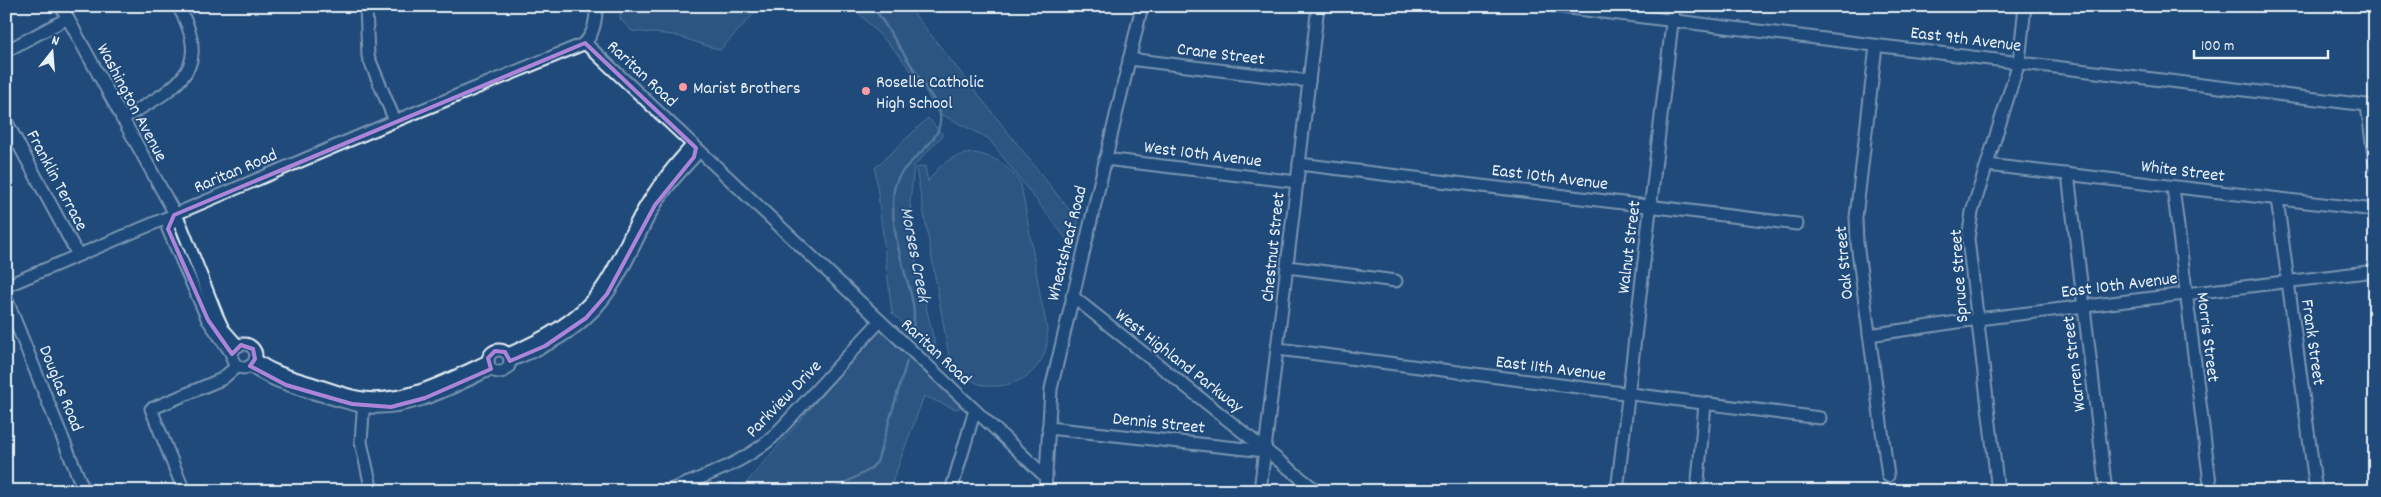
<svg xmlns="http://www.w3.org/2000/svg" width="2381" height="497" font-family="Dekko,sans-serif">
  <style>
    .green { fill: #3c628c; stroke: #92aac2 }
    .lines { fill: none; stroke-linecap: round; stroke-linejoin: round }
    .stream { stroke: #9ab0c7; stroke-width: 2.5 }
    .minor-casing { stroke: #e8f1f8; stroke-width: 15 }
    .minor { stroke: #1f4a7a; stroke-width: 11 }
    .marked { fill: none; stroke: #ac85d9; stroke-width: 4; stroke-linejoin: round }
    .poi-dot { fill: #ff9aa2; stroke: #1f4a7a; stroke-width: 2 }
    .labels { text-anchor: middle; stroke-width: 4; stroke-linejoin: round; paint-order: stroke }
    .street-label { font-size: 18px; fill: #e8f1f8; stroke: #1f4a7a }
    .poi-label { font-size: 18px; fill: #e8f1f8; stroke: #1f4a7a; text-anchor: start }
    .water-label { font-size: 19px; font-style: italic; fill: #d4e1ec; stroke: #1f4a7a }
  </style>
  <rect width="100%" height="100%" fill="#1f4a7a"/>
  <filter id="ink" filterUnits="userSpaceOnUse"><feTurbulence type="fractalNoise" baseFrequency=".02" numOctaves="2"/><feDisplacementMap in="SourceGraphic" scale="10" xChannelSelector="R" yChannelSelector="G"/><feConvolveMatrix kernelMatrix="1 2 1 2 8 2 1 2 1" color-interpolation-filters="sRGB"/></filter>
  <g filter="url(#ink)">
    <g class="green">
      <polygon points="620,6 761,6 720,50 674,35 632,31 620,19"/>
      <polygon points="852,6 908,6 1078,221 1074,249 989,139 937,112 926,92 900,56"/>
      <polygon points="928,118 943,135 914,166 910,203 916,265 938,357 892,313 875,168"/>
      <path d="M974 153C997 157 1009 166 1021 185 1028 222 1034 258 1040 295 1043 311 1050 332 1046 348 1040 371 1020 384 998 386 975 388 959 374 949 356L916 168 925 166 928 182C940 163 952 155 974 153Z"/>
      <polygon points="880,328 963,407 955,409 924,396 889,491 716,491 746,483"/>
    </g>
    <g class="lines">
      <g class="stream">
        <path d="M873 6 939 108C949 147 899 157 894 190 891 211 895 235 900 255 906 282 919 305 912 333"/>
        <polyline points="830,491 869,470 877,462 907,361"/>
      </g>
      <g class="minor-casing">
        <g id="minor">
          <polyline points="61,6 181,225 217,316 223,329 238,346"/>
          <polyline points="366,6 368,56 395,121"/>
          <polyline points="1553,6 2375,106"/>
          <polyline points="585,43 1046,477"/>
          <polyline points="1876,46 1856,217 1857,243 1888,476"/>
          <polyline points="6,51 68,18"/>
          <polyline points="1129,59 1309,81"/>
          <polyline points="2367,105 2375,165"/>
          <path d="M122 119C173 89 216 72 178 6"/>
          <polyline points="6,121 78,255"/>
          <polyline points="1105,159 1297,182"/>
          <polyline points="1299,164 1797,224"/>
          <polyline points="1987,165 2375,210"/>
          <polyline points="2068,174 2106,491"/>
          <polyline points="2173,187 2211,491"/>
          <polyline points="2277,199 2316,491"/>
          <polyline points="174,215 168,229 208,320 232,354"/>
          <polyline points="1288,267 1396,281"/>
          <path d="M6 286 395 121 581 45C595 37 595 20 597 6"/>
          <polyline points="1072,296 1317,491"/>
          <polyline points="6,298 84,491"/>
          <polyline points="1869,335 1978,319 2375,271"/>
          <circle cx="244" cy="356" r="12"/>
          <polyline points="1278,349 1820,418"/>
          <circle cx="499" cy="361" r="11"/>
          <path d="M508 354C543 339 577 321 601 289 615 270 624 247 635 225 649 197 667 173 688 150L696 148 694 157C680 172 664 189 654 207 632 245 620 287 586 318 565 338 537 350 510 361"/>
          <path d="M255 359C271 372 292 377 311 383 328 388 346 396 363 398 407 403 449 379 488 361"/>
          <path d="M250 366C269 380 291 386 313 393 329 397 345 403 361 406 407 413 451 388 491 369"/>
          <polyline points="364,399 361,442 372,491"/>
          <polyline points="1048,428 1265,451"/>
          <polyline points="184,491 151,409 222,379 237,366"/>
          <path d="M668 491C705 476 741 464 772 438L880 321"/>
          <polyline points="951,491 975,410"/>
          <polyline points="1045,491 1051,389 1142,6"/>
          <polyline points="1260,491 1318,6"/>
          <polyline points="1617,491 1674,6"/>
          <polyline points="1697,491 1705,404"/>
          <polyline points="1998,491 1968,239 1972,212 2019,62 2025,6"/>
        </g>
      </g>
      <use href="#minor" class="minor"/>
    </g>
  </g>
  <path d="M0 0H2381V497H0ZM585 43 696 148 694 157 655 205 607 294 586 318 545 346 510 361 505 352 495 351 488 358 491 369 425 398 391 407 352 404 286 385 250 366 255 359 253 349 241 345 232 354 208 320 168 229 174 215Z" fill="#1f4a7a" fill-opacity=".55" fill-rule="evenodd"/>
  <path class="marked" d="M585 43 696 148 694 157 655 205 607 294 586 318 545 346 510 361 505 352 495 351 488 358 491 369 425 398 391 407 352 404 286 385 250 366 255 359 253 349 241 345 232 354 208 320 168 229 174 215Z"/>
  <g class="poi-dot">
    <circle cx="683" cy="87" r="5"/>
    <circle cx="866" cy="91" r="5"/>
  </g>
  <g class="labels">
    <g class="street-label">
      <text transform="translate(1966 38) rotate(7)" y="6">East 9th Avenue</text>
      <text transform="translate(1221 53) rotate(7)" y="6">Crane Street</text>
      <text transform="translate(643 73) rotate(43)" y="6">Raritan Road</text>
      <text transform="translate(133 102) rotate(62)" y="6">Washington Avenue</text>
      <text transform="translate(1203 153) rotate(7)" y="6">West 10th Avenue</text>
      <text transform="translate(235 170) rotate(-23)" y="6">Raritan Road</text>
      <text transform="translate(2183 170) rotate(7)" y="6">White Street</text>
      <text transform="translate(1550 176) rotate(7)" y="6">East 10th Avenue</text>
      <text transform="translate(58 180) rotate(62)" y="6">Franklin Terrace</text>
      <text transform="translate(1066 243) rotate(-76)" y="6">Wheatsheaf Road</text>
      <text transform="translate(1272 247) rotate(-84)" y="6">Chestnut Street</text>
      <text transform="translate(1628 247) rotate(-83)" y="6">Walnut Street</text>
      <text transform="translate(1843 263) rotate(-95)" y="6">Oak Street</text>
      <text transform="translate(1958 276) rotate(-94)" y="6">Spruce Street</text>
      <text transform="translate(2119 284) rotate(-7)" y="6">East 10th Avenue</text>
      <text transform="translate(2209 337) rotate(83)" y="6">Morris Street</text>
      <text transform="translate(2314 342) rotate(82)" y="6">Frank Street</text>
      <text transform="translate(937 351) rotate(43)" y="6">Raritan Road</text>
      <text transform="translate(1180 360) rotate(38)" y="6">West Highland Parkway</text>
      <text transform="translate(2073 364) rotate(-97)" y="6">Warren Street</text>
      <text transform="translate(1551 367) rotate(7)" y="6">East 11th Avenue</text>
      <text transform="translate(62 388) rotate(68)" y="6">Douglas Road</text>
      <text transform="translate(783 398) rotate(-46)" y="6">Parkview Drive</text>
      <text transform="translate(1159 422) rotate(6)" y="6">Dennis Street</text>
    </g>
    <g class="poi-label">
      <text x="876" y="87">Roselle Catholic<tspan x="876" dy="21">High School</tspan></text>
      <text x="693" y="93">Marist Brothers</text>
    </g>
    <g class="water-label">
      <text transform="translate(917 254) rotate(79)" y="7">Morses Creek</text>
    </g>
  </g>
  <rect width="2381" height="497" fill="none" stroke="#1f4a7a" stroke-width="25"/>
  <rect x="12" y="12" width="2356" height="472" fill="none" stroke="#e8f1f8" stroke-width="2" filter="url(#ink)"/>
  <g transform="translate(52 52) rotate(17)" stroke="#1f4a7a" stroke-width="4" paint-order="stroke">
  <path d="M0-4L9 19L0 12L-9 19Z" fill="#e8f1f8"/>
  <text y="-8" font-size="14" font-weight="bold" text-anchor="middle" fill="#e8f1f8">N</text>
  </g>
  <path d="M2194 50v8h134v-8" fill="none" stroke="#e8f1f8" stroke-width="2.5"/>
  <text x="2201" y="50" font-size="15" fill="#e8f1f8" stroke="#1f4a7a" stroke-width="4" paint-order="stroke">100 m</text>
</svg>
